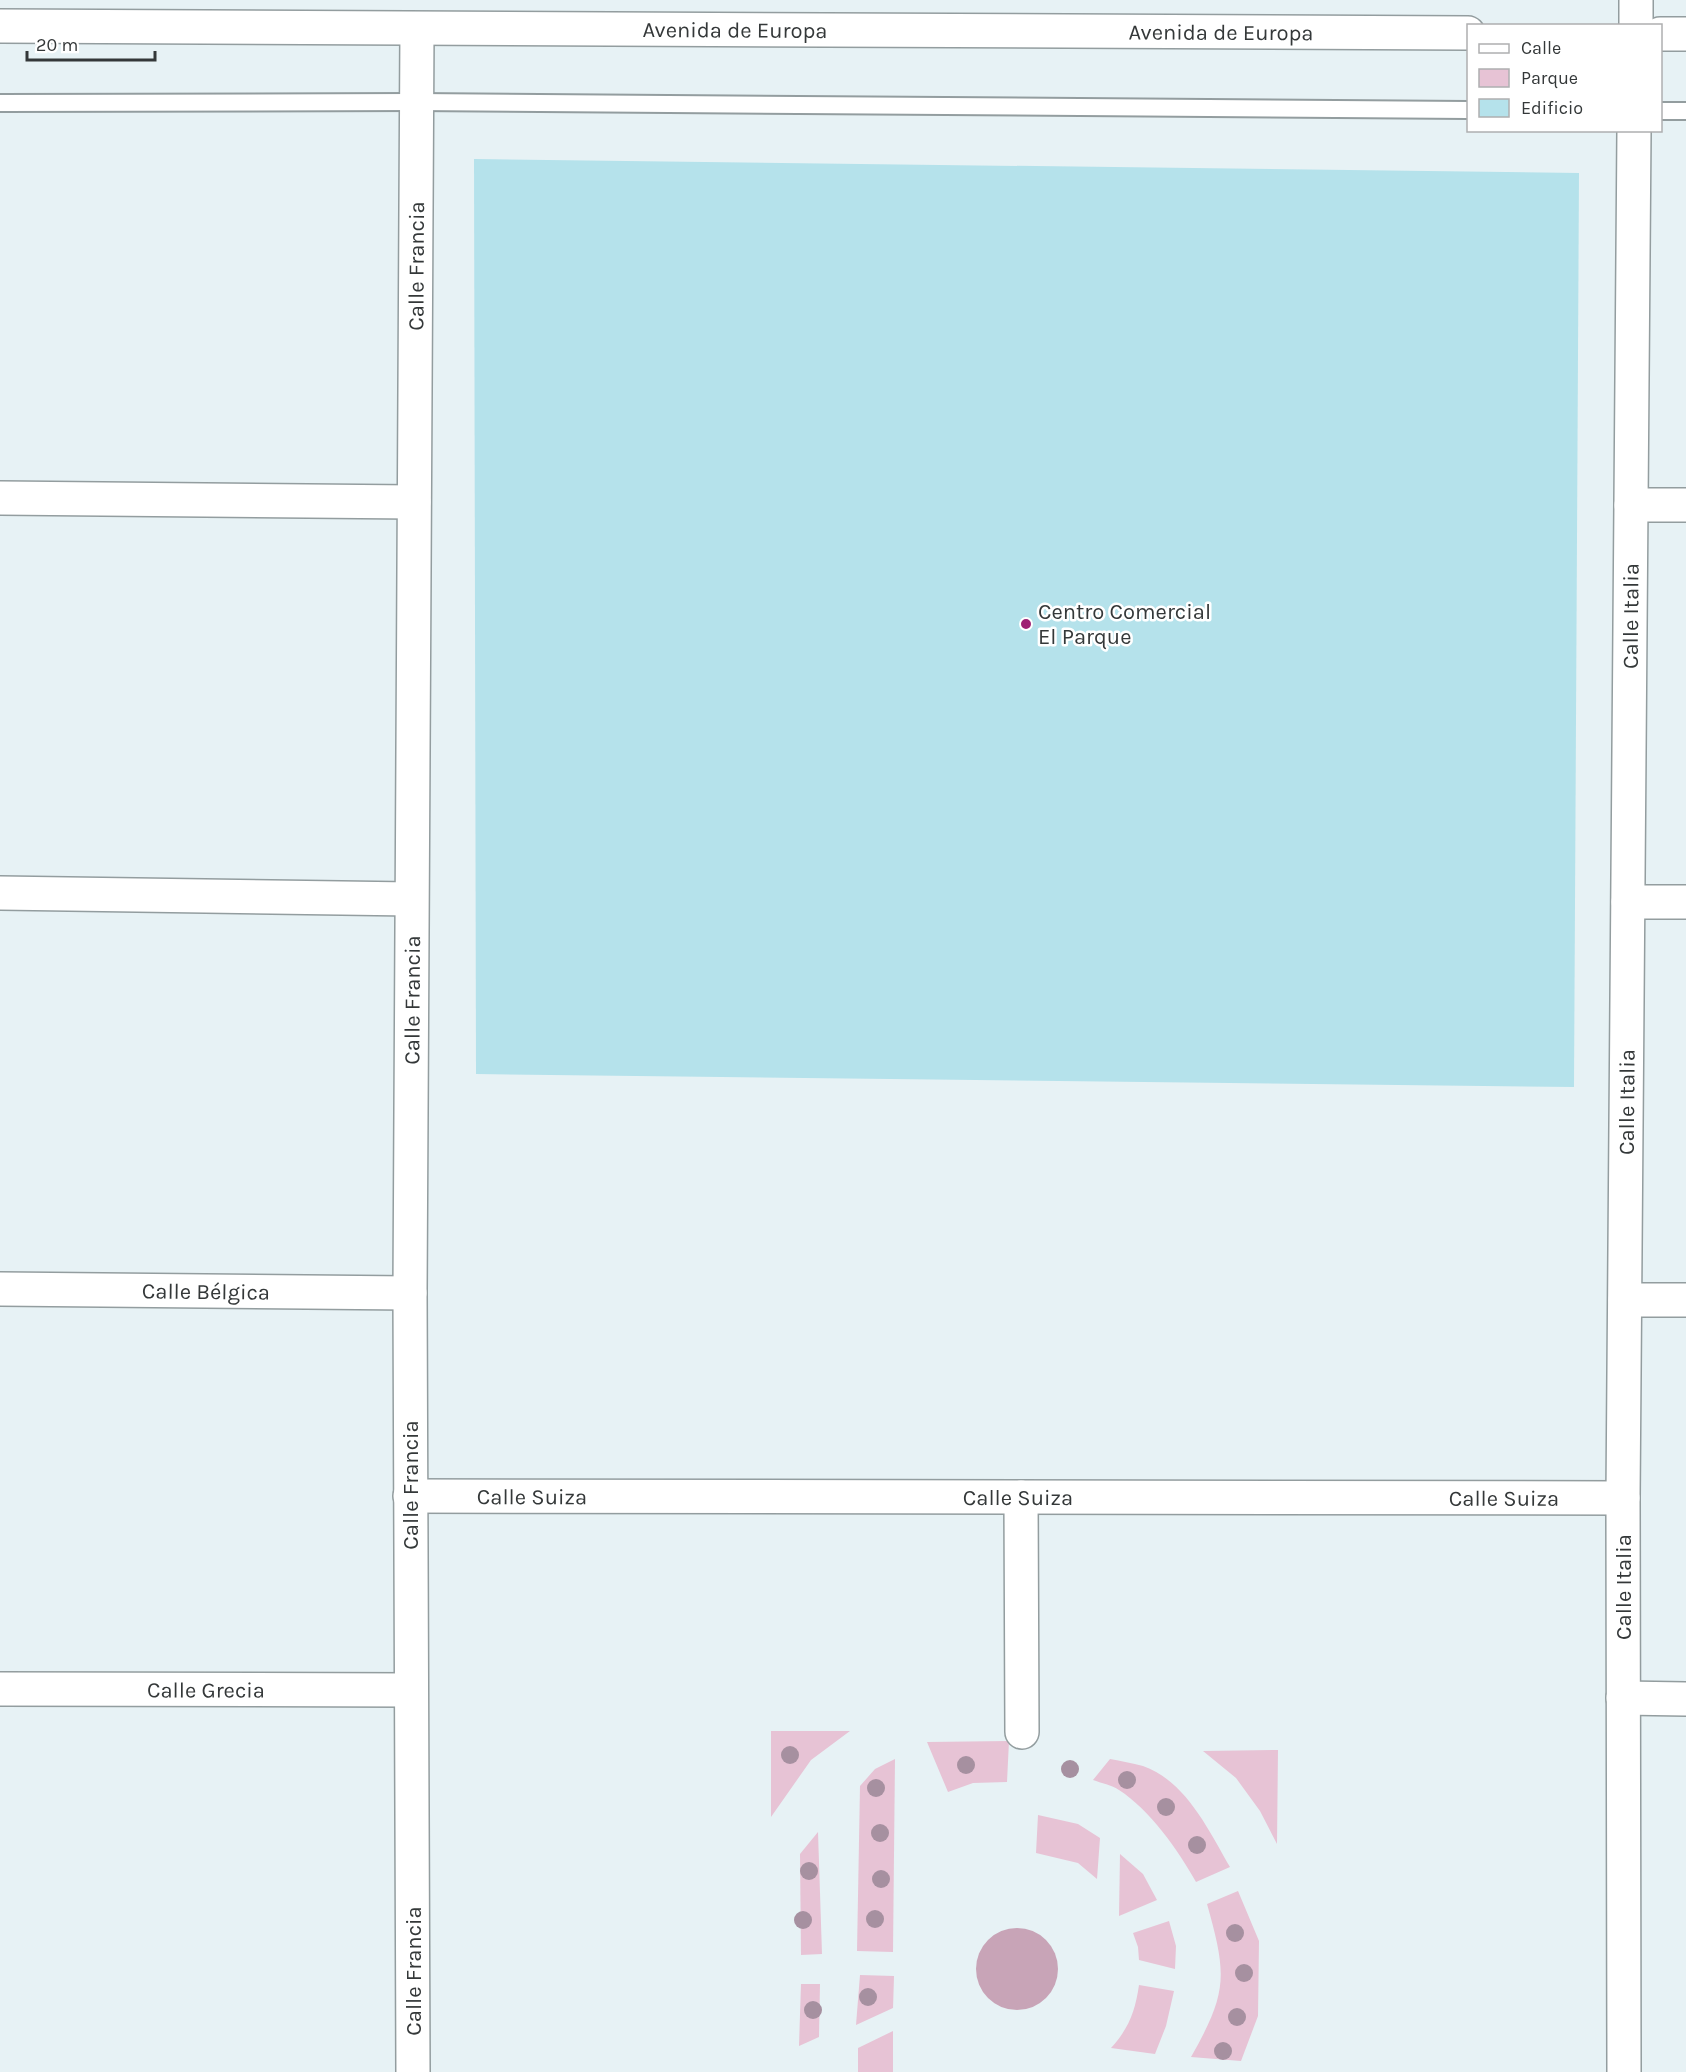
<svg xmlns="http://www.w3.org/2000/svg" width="1686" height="2072" font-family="Karla,sans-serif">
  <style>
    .green { fill: #e7c3d5 }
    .water { fill: #c8a4b7 }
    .building { fill: #b5e2eb }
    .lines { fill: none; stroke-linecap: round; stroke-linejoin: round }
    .lane-casing { stroke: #939d9f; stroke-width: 20 }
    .street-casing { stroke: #939d9f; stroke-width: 36 }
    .secondary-casing { stroke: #939d9f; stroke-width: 36 }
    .lane { stroke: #fff; stroke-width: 16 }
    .street { stroke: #fff; stroke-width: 33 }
    .secondary { stroke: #fff; stroke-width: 33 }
    .tree { fill: #a690a0 }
    .poi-dot { fill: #9e1f73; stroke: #fff; stroke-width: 2 }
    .labels { text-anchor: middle; stroke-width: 5; stroke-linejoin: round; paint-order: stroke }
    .street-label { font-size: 22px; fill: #343839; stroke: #fff }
    .poi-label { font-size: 22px; fill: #343839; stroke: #fff; text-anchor: start }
  </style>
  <rect width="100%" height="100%" fill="#e7f2f5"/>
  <g class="green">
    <polygon points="771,1731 850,1731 811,1760 771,1817"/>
    <polygon points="1009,1741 1007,1782 973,1783 948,1792 927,1742"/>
    <polygon points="1278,1750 1277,1844 1260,1811 1236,1778 1203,1751"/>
    <polygon points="895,1759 893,1952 857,1951 860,1786 875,1769"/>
    <path d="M1110 1759C1121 1761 1132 1763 1143 1766 1186 1781 1209 1831 1230 1867L1196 1882C1179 1851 1149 1809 1119 1790 1112 1785 1101 1783 1093 1780Z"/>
    <polygon points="1038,1815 1078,1824 1100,1838 1097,1879 1078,1863 1036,1853"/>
    <polygon points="818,1832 822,1954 801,1955 800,1854"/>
    <polygon points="1120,1854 1143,1874 1157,1900 1119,1916"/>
    <path d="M1238 1891 1259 1941 1258 2016 1241 2061 1191 2057C1228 1992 1227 1975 1207 1904Z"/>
    <polygon points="1169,1921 1176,1946 1175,1969 1139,1960 1138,1947 1133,1933"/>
    <polygon points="860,1975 894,1976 893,2008 856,2025"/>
    <polygon points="801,1984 820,1984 819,2037 799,2046"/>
    <path d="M1139 1985 1174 1991 1166 2026 1155 2054 1111 2048C1129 2028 1135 2012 1139 1985Z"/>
    <polygon points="893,2031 893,2072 858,2072 858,2048"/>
  </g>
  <circle class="water" cx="1017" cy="1969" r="41"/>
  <polygon class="building" points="474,159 1579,173 1574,1087 476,1074"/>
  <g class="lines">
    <g class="lane-casing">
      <g id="lane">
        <polyline points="0,103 416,102 1468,110"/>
        <polyline points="1660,111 1686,111"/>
      </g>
    </g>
    <g class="street-casing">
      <g id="street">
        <polyline points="1636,26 1636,0"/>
        <polyline points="0,498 414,502"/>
        <polyline points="1631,505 1686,505"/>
        <polyline points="0,893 411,899"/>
        <polyline points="1628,902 1686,902"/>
        <path id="s1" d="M0 1289 410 1293"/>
        <polyline points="1625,1300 1686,1300"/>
        <path id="s2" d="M410 1496 1623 1498"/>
        <polyline points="1021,1497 1022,1732"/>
        <path id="s3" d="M0 1689 411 1690"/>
        <polyline points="1623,1698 1686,1699"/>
        <path id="s4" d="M413 2072 410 1293 417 29"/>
        <path id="s5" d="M1624 2072 1623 1498 1634 130"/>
      </g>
    </g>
    <g class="secondary-casing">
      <g id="secondary">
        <path id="s6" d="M0 26 1468 33"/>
        <polyline points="1660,34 1686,34"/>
      </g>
    </g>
    <use href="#lane" class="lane"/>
    <use href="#street" class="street"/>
    <use href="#secondary" class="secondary"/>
  </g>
  <g class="tree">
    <circle cx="790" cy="1755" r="9"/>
    <circle cx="966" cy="1765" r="9"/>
    <circle cx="1070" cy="1769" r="9"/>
    <circle cx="1127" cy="1780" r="9"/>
    <circle cx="876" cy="1788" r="9"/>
    <circle cx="1166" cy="1807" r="9"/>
    <circle cx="880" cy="1833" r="9"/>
    <circle cx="1197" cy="1845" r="9"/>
    <circle cx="809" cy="1871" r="9"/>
    <circle cx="881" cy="1879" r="9"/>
    <circle cx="875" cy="1919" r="9"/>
    <circle cx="803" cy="1920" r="9"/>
    <circle cx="1235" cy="1933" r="9"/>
    <circle cx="1244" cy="1973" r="9"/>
    <circle cx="868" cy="1997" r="9"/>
    <circle cx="813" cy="2010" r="9"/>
    <circle cx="1237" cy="2017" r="9"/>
    <circle cx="1223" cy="2051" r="9"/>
  </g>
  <circle class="poi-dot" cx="1026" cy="624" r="6"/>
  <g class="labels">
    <g class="street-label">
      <text dy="8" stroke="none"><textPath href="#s6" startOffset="735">Avenida de Europa</textPath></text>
      <text dy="8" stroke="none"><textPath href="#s6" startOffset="1221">Avenida de Europa</textPath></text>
      <text dy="8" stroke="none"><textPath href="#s4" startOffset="1806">Calle Francia</textPath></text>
      <text dy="8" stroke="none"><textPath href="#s5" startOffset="1456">Calle Italia</textPath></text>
      <text dy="8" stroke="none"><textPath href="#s4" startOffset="1072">Calle Francia</textPath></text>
      <text dy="8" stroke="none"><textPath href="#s5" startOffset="970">Calle Italia</textPath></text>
      <text dy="8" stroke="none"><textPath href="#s1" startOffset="206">Calle Bélgica</textPath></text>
      <text transform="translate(410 1485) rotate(-90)" y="8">Calle Francia</text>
      <text dy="8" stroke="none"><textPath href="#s2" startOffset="122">Calle Suiza</textPath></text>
      <text dy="8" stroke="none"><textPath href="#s2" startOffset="608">Calle Suiza</textPath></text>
      <text dy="8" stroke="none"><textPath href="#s2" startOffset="1094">Calle Suiza</textPath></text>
      <text transform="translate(1623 1587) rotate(-90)" y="8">Calle Italia</text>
      <text dy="8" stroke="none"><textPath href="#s3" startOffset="206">Calle Grecia</textPath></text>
      <text transform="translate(413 1971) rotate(-90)" y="8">Calle Francia</text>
    </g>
    <g class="poi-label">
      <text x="1038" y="619">Centro Comercial<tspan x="1038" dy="25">El Parque</tspan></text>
    </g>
  </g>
  <rect x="1467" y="24" width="195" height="108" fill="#ffffff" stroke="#aeafb0" stroke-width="1.5"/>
  <rect x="1479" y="44" width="30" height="9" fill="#ffffff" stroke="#aeafb0" stroke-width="1.5"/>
  <text x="1521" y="54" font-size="18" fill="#343839">Calle</text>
  <rect x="1479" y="69" width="30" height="18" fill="#e7c3d5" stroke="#aeafb0" stroke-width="1.5"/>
  <text x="1521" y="84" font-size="18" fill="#343839">Parque</text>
  <rect x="1479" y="99" width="30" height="18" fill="#b5e2eb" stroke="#aeafb0" stroke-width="1.5"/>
  <text x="1521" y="114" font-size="18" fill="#343839">Edificio</text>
  <path d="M27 51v9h128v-9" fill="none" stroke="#343839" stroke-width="3"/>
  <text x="36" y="51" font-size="18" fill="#343839" stroke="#ffffff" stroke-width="4.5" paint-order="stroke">20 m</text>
</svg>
